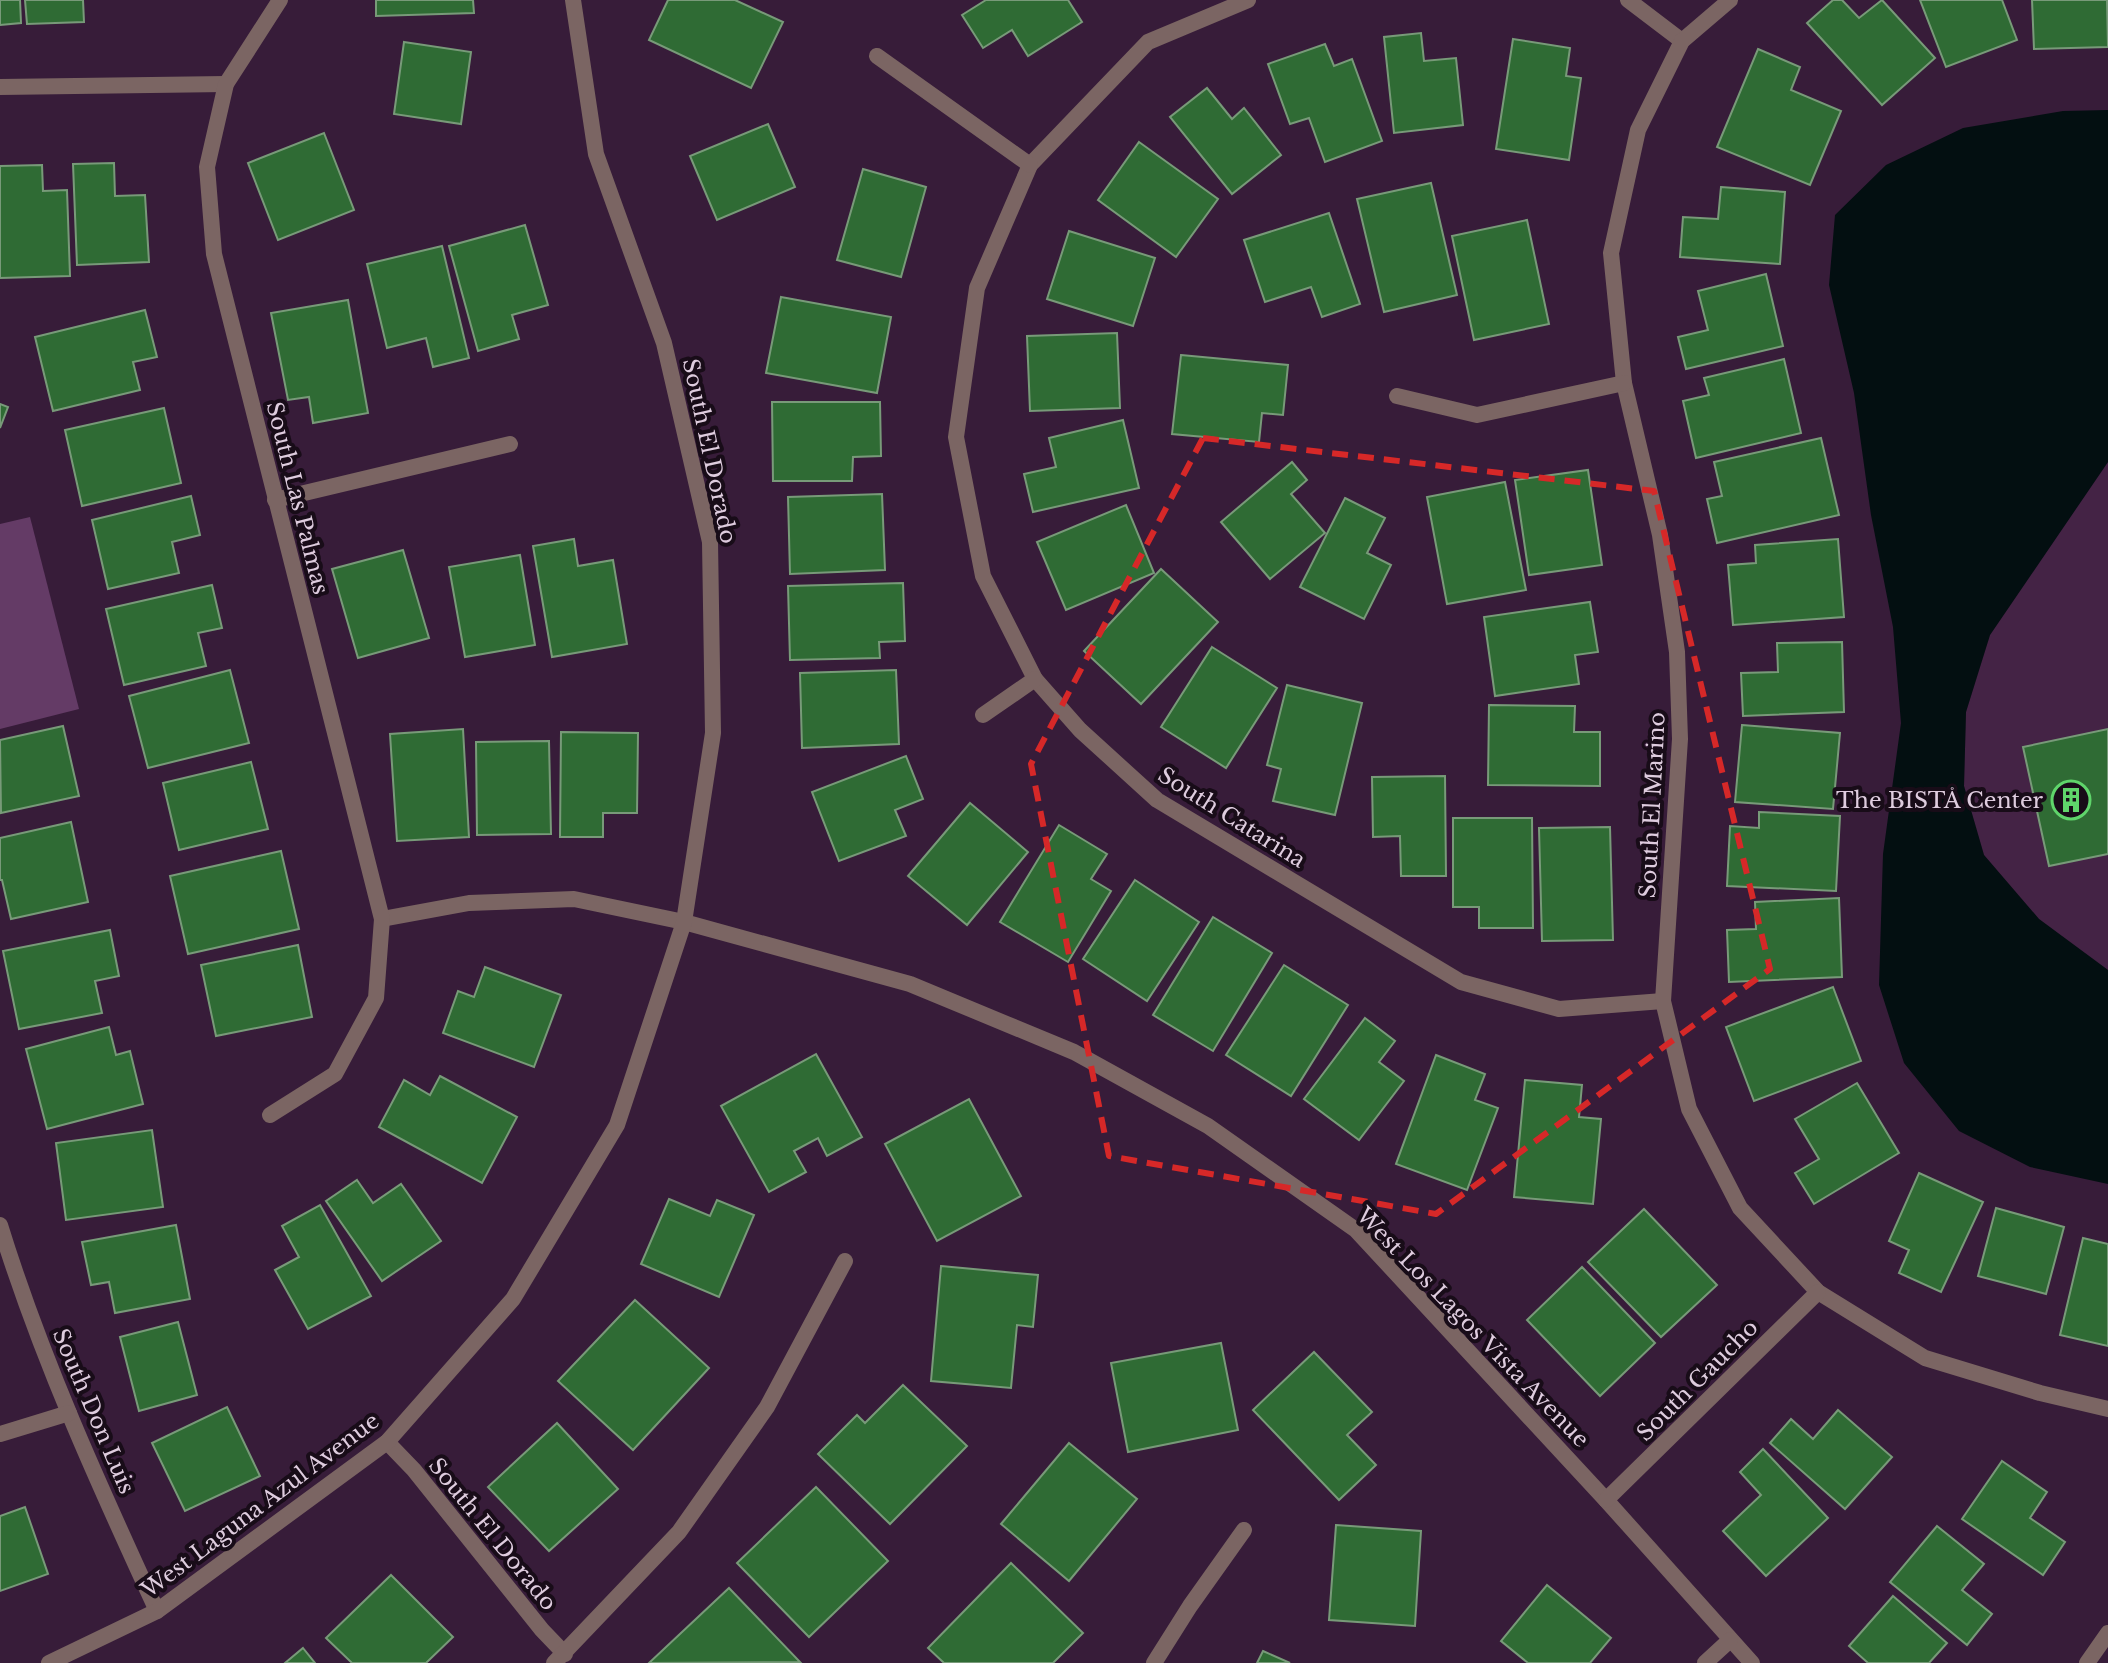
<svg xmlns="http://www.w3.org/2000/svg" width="2108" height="1663" font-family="'Libre Baskerville',serif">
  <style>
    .built { fill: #442345 }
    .green { fill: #643b66 }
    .water { fill: #030f11 }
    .building { fill: #2f6b34; stroke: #789a79; stroke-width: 2 }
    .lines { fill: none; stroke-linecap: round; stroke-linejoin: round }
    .minor { stroke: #7b6563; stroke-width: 16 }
    .marked { fill: none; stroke: #d62828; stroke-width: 6; stroke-dasharray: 16 10; stroke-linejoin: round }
    .labels { text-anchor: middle; stroke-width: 8; stroke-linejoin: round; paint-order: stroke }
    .street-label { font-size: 22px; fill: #deccde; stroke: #180c18 }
    .poi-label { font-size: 22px; fill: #deccde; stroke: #180c18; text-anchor: end }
  </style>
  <rect width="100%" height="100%" fill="#371c39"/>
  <polygon class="built" points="2108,462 2108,970 2039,919 1984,855 1964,786 1966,712 1990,635"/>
  <polygon class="green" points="30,517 79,709 0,729 0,524"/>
  <polygon class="water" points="2108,110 2108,462 1990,635 1966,712 1964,786 1984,855 2039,919 2108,970 2108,1184 2030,1167 1959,1131 1904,1063 1879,985 1883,854 1901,723 1893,627 1871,515 1854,393 1829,285 1835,215 1886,165 1963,128 2063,111"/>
  <g class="building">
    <polygon points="0,0 20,0 21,23 0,25"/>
    <polygon points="25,0 83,0 84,22 27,24"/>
    <polygon points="376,0 473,0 474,13 376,16"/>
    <polygon points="668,0 735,0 783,22 751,88 649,40"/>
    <polygon points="986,0 1068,0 1082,22 1028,56 1012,30 983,48 962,15"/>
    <polygon points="1833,0 1842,0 1859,18 1882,0 1935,58 1882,105 1807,23"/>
    <polygon points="1920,0 2002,0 2017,40 1946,67"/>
    <polygon points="2032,0 2107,0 2108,47 2034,49"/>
    <polygon points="1421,33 1424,61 1456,58 1463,125 1394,133 1384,37"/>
    <polygon points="1513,39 1570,48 1566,76 1581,78 1569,160 1496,149"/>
    <polygon points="404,42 471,52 461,124 394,114"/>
    <polygon points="1325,44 1334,66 1352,59 1382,141 1325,162 1309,118 1290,124 1268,64"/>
    <polygon points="1758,49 1800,67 1791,90 1841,111 1810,185 1717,147"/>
    <polygon points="1207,88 1232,119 1244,108 1281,155 1232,194 1170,117"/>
    <polygon points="768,124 795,187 717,220 690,156"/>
    <polygon points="324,133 354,210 278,240 248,163"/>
    <polygon points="1139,142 1218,199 1176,257 1098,200"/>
    <polygon points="114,163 115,196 145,195 149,262 77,265 73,164"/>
    <polygon points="42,165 43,191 67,190 70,276 0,278 0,166"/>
    <polygon points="863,169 926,187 901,277 837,260"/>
    <polygon points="1431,183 1457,295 1384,312 1357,199"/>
    <polygon points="1721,187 1785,192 1780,264 1680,257 1683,217 1718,219"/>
    <polygon points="1329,213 1360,304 1322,317 1311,287 1265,302 1244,240"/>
    <polygon points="1527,220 1549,324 1474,340 1452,236"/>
    <polygon points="525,225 548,305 512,315 519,339 478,351 449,246"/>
    <polygon points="1069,231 1155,258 1133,326 1047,299"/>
    <polygon points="442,246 469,358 433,367 426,338 387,348 367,264"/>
    <polygon points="1766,274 1783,346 1686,369 1678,337 1708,330 1698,291"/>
    <polygon points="781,297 891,317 877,393 766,373"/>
    <polygon points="348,300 368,413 313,423 309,397 288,400 271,313"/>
    <polygon points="145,310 157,357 133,362 140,390 53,411 35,337"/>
    <polygon points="1117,333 1120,408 1030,411 1027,336"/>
    <polygon points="1181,355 1288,365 1283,415 1262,413 1259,442 1172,434"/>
    <polygon points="1784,359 1801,433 1696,458 1683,401 1709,395 1704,378"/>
    <polygon points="772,402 880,402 881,456 853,457 852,481 773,481"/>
    <polygon points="0,404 8,407 0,428"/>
    <polygon points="164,408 181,483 82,506 65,430"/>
    <polygon points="1123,420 1139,488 1033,512 1024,474 1056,467 1049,438"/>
    <polygon points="1821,438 1839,515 1717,543 1707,499 1722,496 1714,462"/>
    <polygon points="1292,462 1307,480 1291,494 1325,533 1270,579 1221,522"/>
    <polygon points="1588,470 1602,565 1529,575 1515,480"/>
    <polygon points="1505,482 1526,590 1447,604 1427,497"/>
    <polygon points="882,494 885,570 790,574 788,497"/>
    <polygon points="191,496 200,535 172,542 179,573 108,589 92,520"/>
    <polygon points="1345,498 1385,518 1367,553 1391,565 1364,619 1300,587"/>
    <polygon points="1126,505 1154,573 1066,610 1037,542"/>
    <polygon points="574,539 578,566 613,560 627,644 552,657 533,546"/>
    <polygon points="1838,539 1844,617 1733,625 1728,565 1756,563 1755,545"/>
    <polygon points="403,550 429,638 358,658 332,569"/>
    <polygon points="520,555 535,645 465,657 449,567"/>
    <polygon points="1161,569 1218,622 1141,704 1084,651"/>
    <polygon points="903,583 905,641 879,642 880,658 790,660 788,586"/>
    <polygon points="212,585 222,628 198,633 206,666 124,685 106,609"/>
    <polygon points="1590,602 1598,652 1575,655 1579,684 1495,696 1484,617"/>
    <polygon points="1842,642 1844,712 1743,716 1741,673 1778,672 1777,643"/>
    <polygon points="1212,647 1277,688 1226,768 1161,727"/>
    <polygon points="230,670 249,743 148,768 129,696"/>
    <polygon points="896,670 899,744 802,748 800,673"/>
    <polygon points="1287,685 1362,703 1335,815 1273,801 1281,769 1267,765"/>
    <polygon points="1489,705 1575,706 1574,732 1600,732 1600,786 1488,785"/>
    <polygon points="1742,725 1840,733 1833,809 1735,802"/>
    <polygon points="63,726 79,796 1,813 0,740"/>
    <polygon points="463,729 469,837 397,841 390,734"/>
    <polygon points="2108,729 2108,854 2049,866 2023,747"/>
    <polygon points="561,732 638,733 637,813 603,813 603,837 560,837"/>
    <polygon points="549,741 551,834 477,835 476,742"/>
    <polygon points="906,756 923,799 895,810 906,836 839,861 812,792"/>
    <polygon points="251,762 268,829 179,850 163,783"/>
    <polygon points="1445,776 1446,876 1401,876 1400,836 1373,837 1372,777"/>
    <polygon points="970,803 1028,852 967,925 908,876"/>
    <polygon points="1759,812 1840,816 1836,891 1727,886 1730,826 1759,828"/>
    <polygon points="1453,818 1532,818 1533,928 1479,928 1479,907 1453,907"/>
    <polygon points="71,822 88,902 11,919 2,880 0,880 0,838"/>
    <polygon points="1059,825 1107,854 1091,879 1111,891 1068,962 1000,922"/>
    <polygon points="1610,827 1613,940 1542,941 1539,828"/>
    <polygon points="281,851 299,929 188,954 170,876"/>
    <polygon points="1135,880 1199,922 1147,1001 1083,959"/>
    <polygon points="1839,898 1842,977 1729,982 1727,930 1756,929 1755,902"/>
    <polygon points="1213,917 1272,953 1213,1051 1153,1015"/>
    <polygon points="110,930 119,976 95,981 102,1013 19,1029 3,951"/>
    <polygon points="298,945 312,1017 216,1036 201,965"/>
    <polygon points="1284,965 1348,1005 1291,1096 1226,1055"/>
    <polygon points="485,967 561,995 534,1067 443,1033 458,991 474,997"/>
    <polygon points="1833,987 1861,1061 1754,1101 1726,1027"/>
    <polygon points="1365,1018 1395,1041 1379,1062 1404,1081 1359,1140 1304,1099"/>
    <polygon points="109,1027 116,1055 130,1051 143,1104 47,1129 26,1049"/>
    <polygon points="816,1054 862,1137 827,1156 818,1138 794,1151 806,1172 769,1192 721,1106"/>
    <polygon points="1436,1055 1485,1074 1475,1100 1498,1108 1467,1190 1396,1164"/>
    <polygon points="440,1076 517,1117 482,1183 379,1127 404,1080 430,1095"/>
    <polygon points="1525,1080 1582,1085 1579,1117 1601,1119 1593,1204 1514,1197"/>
    <polygon points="1857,1083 1899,1153 1814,1204 1795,1173 1819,1159 1795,1119"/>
    <polygon points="969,1099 1021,1196 937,1241 885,1144"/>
    <polygon points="152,1130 163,1207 66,1220 56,1143"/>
    <polygon points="1919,1173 1983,1202 1941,1292 1899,1273 1909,1250 1889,1241"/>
    <polygon points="357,1180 373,1203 401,1184 441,1241 382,1281 326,1201"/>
    <polygon points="669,1199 710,1216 717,1200 754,1215 719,1297 641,1264"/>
    <polygon points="320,1205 371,1296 308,1329 275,1270 299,1257 282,1226"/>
    <polygon points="1996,1208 2064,1227 2046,1294 1978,1276"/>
    <polygon points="1644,1209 1717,1285 1661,1337 1588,1262"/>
    <polygon points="176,1225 190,1299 115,1313 109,1282 91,1285 82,1242"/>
    <polygon points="2083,1238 2108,1244 2108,1346 2060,1335"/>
    <polygon points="941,1266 1038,1275 1033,1327 1017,1325 1011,1388 931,1381"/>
    <polygon points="1582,1267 1655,1343 1600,1396 1527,1320"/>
    <polygon points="635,1300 709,1368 633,1450 558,1381"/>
    <polygon points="178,1322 197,1395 139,1411 120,1337"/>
    <polygon points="1221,1343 1238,1430 1128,1452 1111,1363"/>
    <polygon points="1314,1352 1372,1412 1347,1435 1376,1465 1339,1500 1253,1410"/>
    <polygon points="903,1385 967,1446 890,1524 818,1454 857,1415 865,1423"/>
    <polygon points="227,1407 260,1476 185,1511 152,1443"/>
    <polygon points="1838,1410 1892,1457 1845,1509 1770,1443 1791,1419 1813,1439"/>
    <polygon points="557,1423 618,1489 549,1551 488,1487"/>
    <polygon points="1069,1443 1137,1499 1069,1581 1001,1524"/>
    <polygon points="1763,1449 1828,1518 1766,1576 1723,1531 1761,1495 1740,1472"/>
    <polygon points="2002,1461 2047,1492 2030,1518 2065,1542 2043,1575 1962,1519"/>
    <polygon points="816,1487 888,1561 809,1637 737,1563"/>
    <polygon points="25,1507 48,1574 0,1591 0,1516"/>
    <polygon points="1336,1525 1421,1531 1415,1626 1329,1620"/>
    <polygon points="1937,1526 1984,1564 1962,1590 1992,1614 1967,1645 1890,1582"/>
    <polygon points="1011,1563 1083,1633 1053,1663 944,1663 928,1648"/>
    <polygon points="391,1575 453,1637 426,1663 352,1663 326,1638"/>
    <polygon points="1547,1585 1611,1638 1590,1663 1528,1663 1501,1641"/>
    <polygon points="729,1588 800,1662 649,1663"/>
    <polygon points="1893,1596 1947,1643 1929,1663 1868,1663 1849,1646"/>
    <polygon points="303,1648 315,1663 285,1663"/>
    <polygon points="1263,1651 1290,1663 1257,1663"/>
  </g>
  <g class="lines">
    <g class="minor">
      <polyline points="1248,0 1148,42 1030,165 977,288 956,437 983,576 1035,679 1080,730 1157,800 1461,982 1559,1009 1663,1001"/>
      <polyline points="1628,0 1682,41"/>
      <polyline points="1730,0 1682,41 1638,130 1611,253 1624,383 1660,535 1677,652 1680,739 1663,1001 1689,1109 1740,1208 1818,1292 1925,1358 2040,1393 2108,1409"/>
      <polyline points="877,56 1030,165"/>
      <polyline points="0,87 226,84"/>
      <polyline points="1397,396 1477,415 1624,383"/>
      <polyline points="275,500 510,444"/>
      <polyline points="983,715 1035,679"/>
      <polyline points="382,919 469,903 574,899 684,922 910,984 1074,1052 1208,1126 1356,1230 1606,1500 1752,1663"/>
      <polyline points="270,1115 335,1074 376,998 382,919 214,254 207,167 226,84 280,0"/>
      <path d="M0 1225C41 1358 99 1485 157 1611"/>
      <polyline points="0,1434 69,1413"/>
      <polyline points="387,1442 414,1470 542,1630 565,1654"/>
      <polyline points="1606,1500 1818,1292"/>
      <polyline points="49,1663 157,1611 387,1442 513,1299 617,1125 684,922 713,733 710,542 664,343 596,154 573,0"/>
      <polyline points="554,1663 679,1532 767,1407 845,1261"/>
      <polyline points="1154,1663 1190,1606 1244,1530"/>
      <polyline points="1705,1663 1730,1640"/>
      <polyline points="2087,1663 2108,1633"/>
    </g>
  </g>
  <path class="marked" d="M1203 438 1654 491 1770 969 1436 1214 1109 1156 1031 764Z"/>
  <defs>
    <g id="building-ring" transform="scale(2)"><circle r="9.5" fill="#180c18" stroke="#5fd56b" stroke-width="1.5"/><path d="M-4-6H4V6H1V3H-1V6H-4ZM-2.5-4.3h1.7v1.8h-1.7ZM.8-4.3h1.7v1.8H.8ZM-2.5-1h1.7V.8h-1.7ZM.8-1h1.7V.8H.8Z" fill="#5fd56b"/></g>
  </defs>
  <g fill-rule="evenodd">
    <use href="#building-ring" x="2071" y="800"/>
  </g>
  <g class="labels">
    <g class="street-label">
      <text transform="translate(710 451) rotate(78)" y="8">South El Dorado</text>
      <text transform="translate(298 498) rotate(76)" y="8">South Las Palmas</text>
      <text transform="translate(1652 805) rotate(-87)" y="8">South El Marino</text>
      <text transform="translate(1232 817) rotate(32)" y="8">South Catarina</text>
      <text transform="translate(1473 1327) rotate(46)" y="8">West Los Lagos Vista Avenue</text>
      <text transform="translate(1697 1380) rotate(-45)" y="8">South Gaucho</text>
      <text transform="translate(94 1411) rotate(67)" y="8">South Don Luis</text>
      <text transform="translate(260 1505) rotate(-37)" y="8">West Laguna Azul Avenue</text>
      <text transform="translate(493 1534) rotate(51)" y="8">South El Dorado</text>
    </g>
    <g class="poi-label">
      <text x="2043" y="808">The BISTÅ Center</text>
    </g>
  </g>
</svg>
